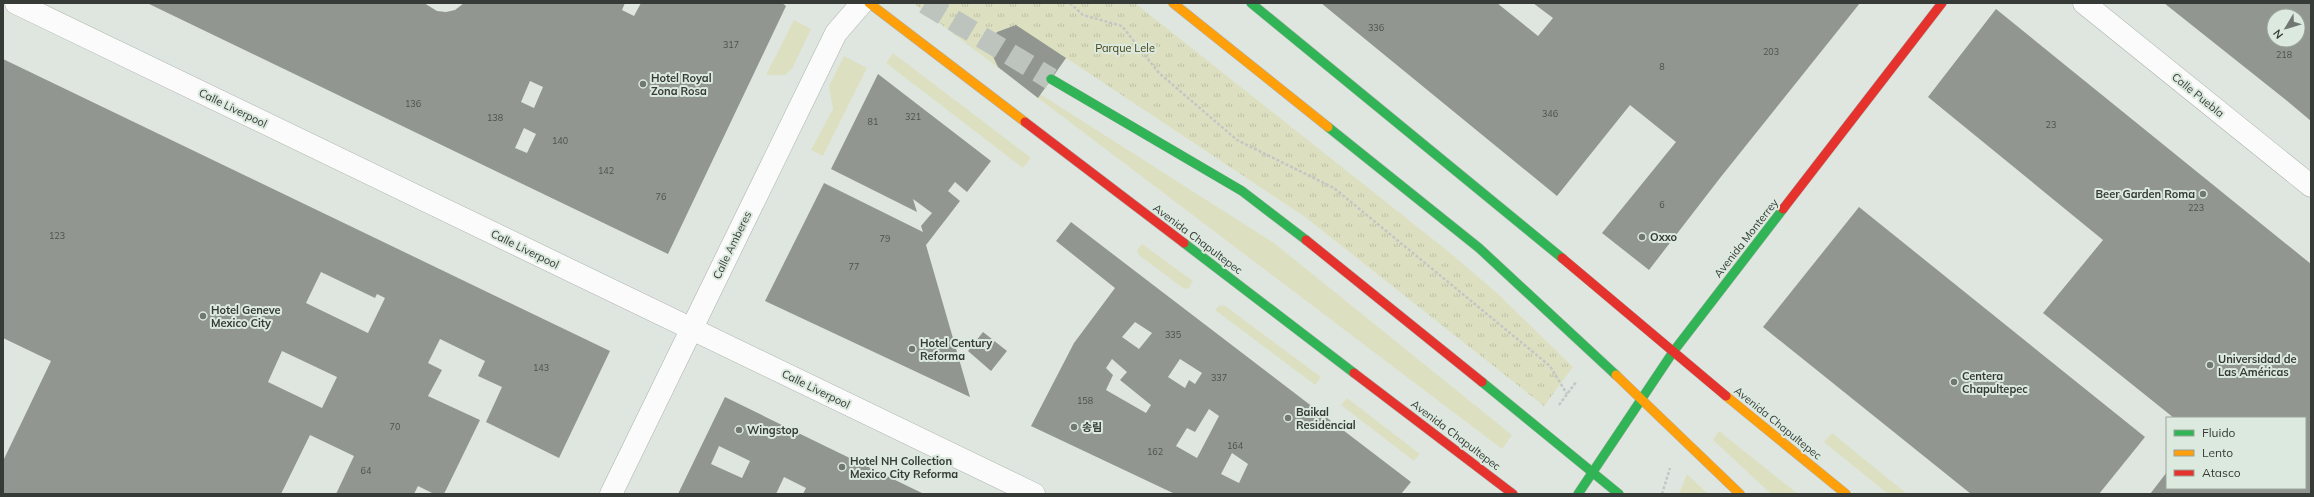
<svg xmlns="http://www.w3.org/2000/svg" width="2314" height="497" font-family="Mulish,'Noto Sans KR',sans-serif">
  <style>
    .green { fill: #dde0c0 }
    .park { fill: url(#park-tufts) }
    .building { fill: #919690; fill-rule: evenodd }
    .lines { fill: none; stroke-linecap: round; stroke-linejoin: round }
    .primary-tunnel { stroke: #bdc4be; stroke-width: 22; stroke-dasharray: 22 11; stroke-linecap: butt }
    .street-casing { stroke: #abb1ac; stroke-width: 23 }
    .fast-casing { stroke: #abb1ac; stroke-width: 10 }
    .slow-casing { stroke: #abb1ac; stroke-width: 10 }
    .jam-casing { stroke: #abb1ac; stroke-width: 10 }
    .path { stroke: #c4c6c5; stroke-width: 2.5; stroke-dasharray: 3 2; stroke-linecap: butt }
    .street { stroke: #fafbfa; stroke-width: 22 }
    .fast { stroke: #30b455; stroke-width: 9 }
    .slow { stroke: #ff9f0a; stroke-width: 9 }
    .jam { stroke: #e5322d; stroke-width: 9 }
    .poi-dot { fill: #717772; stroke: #dce9de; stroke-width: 1.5 }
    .labels { text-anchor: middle; stroke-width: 4; stroke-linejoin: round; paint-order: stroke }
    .number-label { font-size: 9px; fill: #4d524d }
    .park-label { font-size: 11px; fill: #464314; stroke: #dce9de }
    .poi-label { font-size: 11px; font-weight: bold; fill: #363b37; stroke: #dce9de; text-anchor: start }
    .street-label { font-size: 11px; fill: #363b37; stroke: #dce9de }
  </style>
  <defs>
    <pattern id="park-tufts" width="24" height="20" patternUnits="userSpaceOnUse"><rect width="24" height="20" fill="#dde0c0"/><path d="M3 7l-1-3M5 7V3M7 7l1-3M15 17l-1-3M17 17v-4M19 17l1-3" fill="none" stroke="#bec1a6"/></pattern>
  </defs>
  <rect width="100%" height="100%" fill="#dfe6e0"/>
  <g class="green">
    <polygon points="794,20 811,29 792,69 785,75 766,75"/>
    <polygon points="893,53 1031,158 1023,168 886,63"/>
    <polygon points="844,56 867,68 823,156 811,150 833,109 829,86"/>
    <polygon points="1040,94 1274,243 1512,435 1502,449 1038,98"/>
    <polygon points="1142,244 1193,281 1188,289 1183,288 1139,255 1137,250"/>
    <polygon points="1224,305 1321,377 1315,385 1215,310 1219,306"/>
    <polygon points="1347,398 1420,454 1414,461 1341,405"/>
    <polygon points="1719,431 1798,494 1771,494 1713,440"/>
    <polygon points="1832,433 1907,494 1888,494 1824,442"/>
    <polygon points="1687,474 1708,494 1679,494"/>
  </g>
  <polygon class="park" points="913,3 1135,3 1449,252 1497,293 1573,367 1544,406 1305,217 1066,58 1038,98"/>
  <g class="building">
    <path d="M147 3H424L437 11 446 12 455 10 464 3H625L622 10 634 16 641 3H782L786 6 668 254ZM530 81 543 87 534 108 521 102ZM524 128 536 134 527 153 515 148Z"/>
    <polygon points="1321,3 1497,3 1538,36 1553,18 1533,3 1860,3 1720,178 1649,270 1602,233 1676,142 1630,105 1557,196"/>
    <path d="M2164 3H2311V121L2286 100ZM2274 16H2298V40H2274Z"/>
    <polygon points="1996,9 2311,264 2311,494 2150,494 2167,472 2167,488 2305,488 2305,418 2174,418 2043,313 2103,240 1928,97"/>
    <polygon points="1016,25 1066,58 1038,98 998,67 990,50 991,41 997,32"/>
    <path d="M3 59 610 351 559 458 486 422 502 387 478 376 485 361 440 339 428 363 442 370 428 396 480 420 444 494H434L418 486 414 494H336L354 456 310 435 281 494H3V461L51 361 3 338ZM321 272 375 298 377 294 385 298 368 333 306 303ZM282 351 337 377 322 408 268 382Z"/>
    <polygon points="878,74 991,161 967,192 955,182 948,191 960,201 926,245 970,397 765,301 824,183 923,232 921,226 932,213 913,199 917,212 831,169"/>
    <polygon points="1859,207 2145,437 2099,494 1971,494 1763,327"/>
    <path d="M1071 222 1131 268 1411 482 1401 494H1175L1031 426 1074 343 1115 288 1056 241ZM1135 322 1152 333 1139 349 1122 337ZM1112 359 1127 372 1120 380 1151 405 1146 413 1106 390 1113 375 1106 368ZM1180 359 1202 373 1195 384 1189 380 1185 388 1168 377ZM1209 409 1219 416 1197 458 1176 446 1187 428 1195 432ZM1232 453 1248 464 1239 483 1221 474Z"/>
    <polygon points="983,332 1007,351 991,371 968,351"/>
    <path d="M725 397 825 446 924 494H803L806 488 784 477 776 494H678ZM719 446 750 461 742 478 711 464Z"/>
  </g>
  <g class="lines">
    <polyline class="primary-tunnel" points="925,3 1051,79"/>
    <g class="street-casing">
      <g id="street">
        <polyline points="16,3 1034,494"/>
        <polyline points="2084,3 2311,186"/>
        <polyline points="611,494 836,33 862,3"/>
      </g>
    </g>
    <g class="fast-casing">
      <g id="fast">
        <polyline points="1251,3 1562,258"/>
        <polyline points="1051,79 1242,191 1306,240"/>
        <polyline points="1328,127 1479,248 1616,375"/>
        <polyline points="1184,243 1354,373"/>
        <polyline points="1482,382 1619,494"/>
        <polyline points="1578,494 1673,352 1783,209"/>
      </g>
    </g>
    <g class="slow-casing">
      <g id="slow">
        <polyline points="869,3 1025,122"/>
        <polyline points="1173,3 1328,127"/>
        <polyline points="1616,375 1740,494"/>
        <polyline points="1726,396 1846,494"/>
      </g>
    </g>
    <g class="jam-casing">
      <g id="jam">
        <polyline points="1025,122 1184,243"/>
        <polyline points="1783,209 1942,3"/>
        <polyline points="1306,240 1482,382"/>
        <polyline points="1562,258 1726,396"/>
        <polyline points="1354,373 1513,494"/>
      </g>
    </g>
    <g class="path">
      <polyline points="1070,3 1083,15 1122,26 1159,73 1237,140 1334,188 1550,366 1567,394"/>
      <polyline points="1559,405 1576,382"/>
      <polyline points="1662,494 1670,468"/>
    </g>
    <use href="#street" class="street"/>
    <use href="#fast" class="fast"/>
    <use href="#slow" class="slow"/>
    <use href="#jam" class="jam"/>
  </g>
  <g class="poi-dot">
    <circle cx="643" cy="84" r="4"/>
    <circle cx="2203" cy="194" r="4"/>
    <circle cx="1642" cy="237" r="4"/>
    <circle cx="203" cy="316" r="4"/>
    <circle cx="912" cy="349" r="4"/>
    <circle cx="2210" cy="365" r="4"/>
    <circle cx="1954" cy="382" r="4"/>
    <circle cx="1288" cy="418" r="4"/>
    <circle cx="1074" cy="427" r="4"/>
    <circle cx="739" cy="430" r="4"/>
    <circle cx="842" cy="467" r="4"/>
  </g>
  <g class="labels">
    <g class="number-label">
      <text x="1376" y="31">336</text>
      <text x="731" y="48">317</text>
      <text x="1771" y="55">203</text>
      <text x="2284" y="58">218</text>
      <text x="1662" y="70">8</text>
      <text x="413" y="107">136</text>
      <text x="1550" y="117">346</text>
      <text x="913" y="120">321</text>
      <text x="495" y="121">138</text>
      <text x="873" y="125">81</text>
      <text x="2051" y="128">23</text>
      <text x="560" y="144">140</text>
      <text x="606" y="174">142</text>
      <text x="661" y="200">76</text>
      <text x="1662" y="208">6</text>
      <text x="2196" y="211">223</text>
      <text x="57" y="239">123</text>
      <text x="885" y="242">79</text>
      <text x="854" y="270">77</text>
      <text x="1173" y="338">335</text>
      <text x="541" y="371">143</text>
      <text x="1219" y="381">337</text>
      <text x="1085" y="404">158</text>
      <text x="395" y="430">70</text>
      <text x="1235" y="449">164</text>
      <text x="1155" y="455">162</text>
      <text x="366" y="474">64</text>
    </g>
    <g class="park-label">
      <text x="1125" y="52">Parque Lele</text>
    </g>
    <g class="poi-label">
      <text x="651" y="82">Hotel Royal<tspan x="651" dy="13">Zona Rosa</tspan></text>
      <text x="2195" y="198" text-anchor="end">Beer Garden Roma</text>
      <text x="1650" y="241">Oxxo</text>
      <text x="211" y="314">Hotel Geneve<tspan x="211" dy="13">Mexico City</tspan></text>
      <text x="920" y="347">Hotel Century<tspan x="920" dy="13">Reforma</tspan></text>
      <text x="2218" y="363">Universidad de<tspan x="2218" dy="13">Las Américas</tspan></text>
      <text x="1962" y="380">Centera<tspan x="1962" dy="13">Chapultepec</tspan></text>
      <text x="1296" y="416">Baikal<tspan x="1296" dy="13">Residencial</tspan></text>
      <text x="1082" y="431">송림</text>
      <text x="747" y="434">Wingstop</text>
      <text x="850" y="465">Hotel NH Collection<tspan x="850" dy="13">Mexico City Reforma</tspan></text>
    </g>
    <g class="street-label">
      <text transform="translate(2198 95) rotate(39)" y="4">Calle Puebla</text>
      <text transform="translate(233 108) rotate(26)" y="4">Calle Liverpool</text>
      <text transform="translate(1746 238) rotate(-52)" y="4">Avenida Monterrey</text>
      <text transform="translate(1198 239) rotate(37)" y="4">Avenida Chapultepec</text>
      <text transform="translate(732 245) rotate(-64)" y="4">Calle Amberes</text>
      <text transform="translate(525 249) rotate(26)" y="4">Calle Liverpool</text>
      <text transform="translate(816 389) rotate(26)" y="4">Calle Liverpool</text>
      <text transform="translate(1778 423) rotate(39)" y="4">Avenida Chapultepec</text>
      <text transform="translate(1456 435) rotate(37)" y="4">Avenida Chapultepec</text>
    </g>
  </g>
  <rect width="2314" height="497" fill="none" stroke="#363b37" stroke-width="8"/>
  <rect x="2166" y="417" width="140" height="72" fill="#dce9de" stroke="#9aa39b"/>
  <rect x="2174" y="430" width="20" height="6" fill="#30b455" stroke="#9aa39b"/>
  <text x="2202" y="437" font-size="12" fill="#363b37">Fluido</text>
  <rect x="2174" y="450" width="20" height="6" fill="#ff9f0a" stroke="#9aa39b"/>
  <text x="2202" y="457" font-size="12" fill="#363b37">Lento</text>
  <rect x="2174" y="470" width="20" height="6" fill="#e5322d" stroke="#9aa39b"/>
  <text x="2202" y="477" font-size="12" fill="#363b37">Atasco</text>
  <g transform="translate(2286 28) rotate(232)"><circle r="19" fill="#dce9de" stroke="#9aa39b"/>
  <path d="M0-3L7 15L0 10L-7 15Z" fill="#717772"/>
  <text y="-6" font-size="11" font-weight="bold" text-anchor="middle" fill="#363b37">N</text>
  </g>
</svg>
